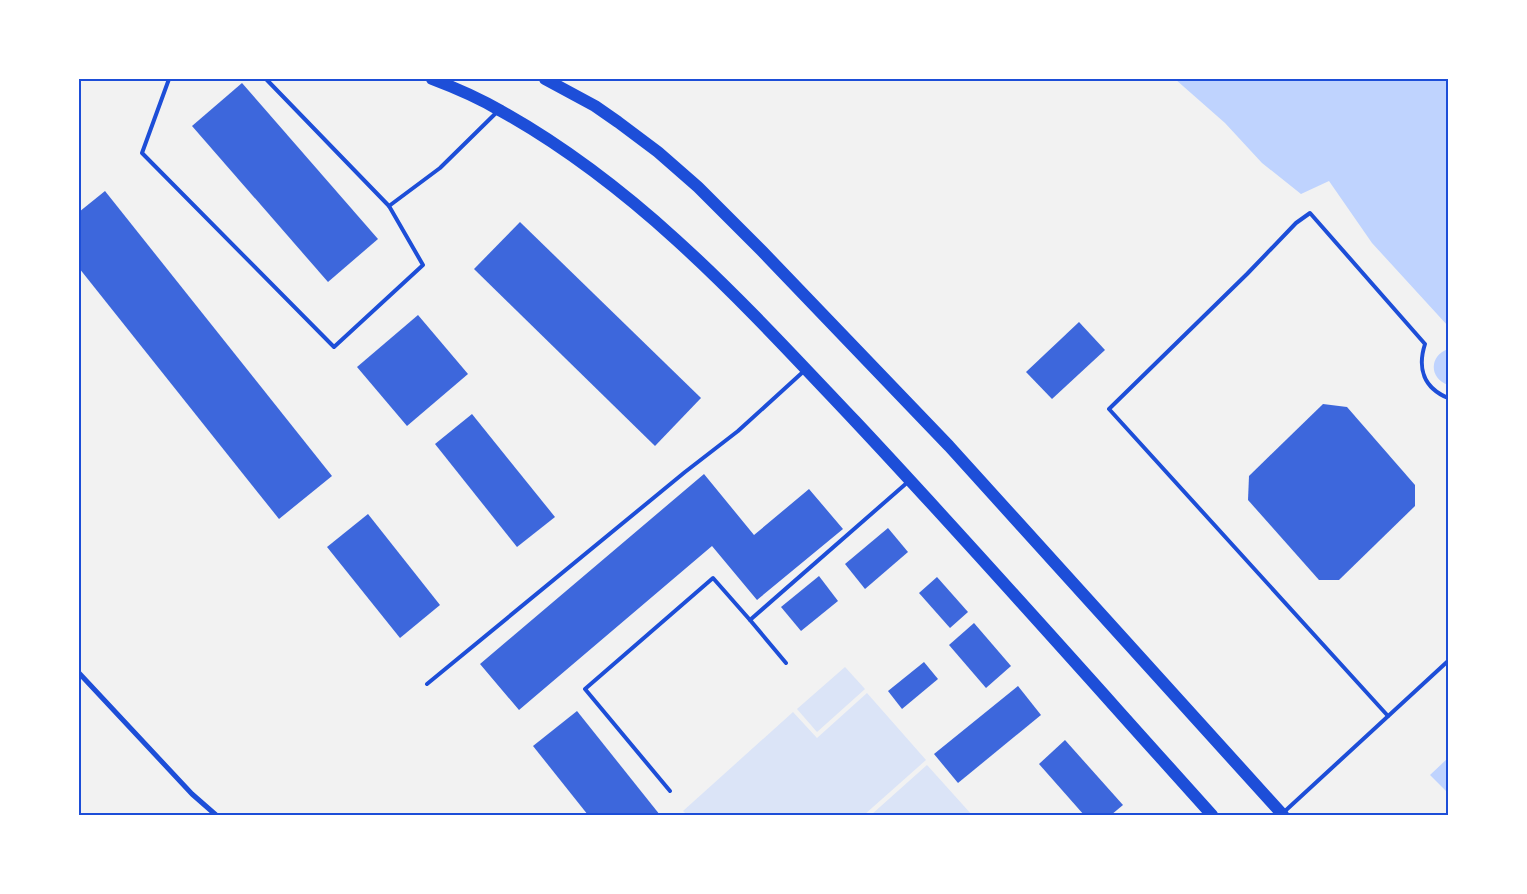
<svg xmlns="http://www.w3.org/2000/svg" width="1527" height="894" font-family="Commissioner,sans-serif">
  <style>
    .green { fill: #dbe4f7 }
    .water { fill: #bfd3fe }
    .building { fill: #3d67dc }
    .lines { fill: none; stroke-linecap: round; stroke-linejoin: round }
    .service { stroke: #1d4ed8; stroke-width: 4 }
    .minor { stroke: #1d4ed8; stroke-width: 5 }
    .primary { stroke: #1d4ed8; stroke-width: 12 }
    .neatline { fill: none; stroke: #1d4ed8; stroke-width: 2 }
  </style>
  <rect width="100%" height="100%" fill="#f2f2f2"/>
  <g class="green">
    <polygon points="845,667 865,689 817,732 797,709"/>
    <polygon points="867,693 926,760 864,815 687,815 683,811 793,712 817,738"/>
    <polygon points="927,765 972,815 871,815"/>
  </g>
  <g class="water">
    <polygon points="1175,79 1448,79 1448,326 1372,243 1329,181 1301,194 1262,163 1225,123"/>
    <path d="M1448 349V385C1429 378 1429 356 1448 349Z"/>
    <polygon points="1448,758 1448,789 1446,791 1430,775"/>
  </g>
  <g class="building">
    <polygon points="242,83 378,239 328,282 192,126"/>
    <polygon points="105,191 332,476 279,519 79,268 79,212"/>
    <polygon points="520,222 701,398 655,446 474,269"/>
    <polygon points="418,315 468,374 407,426 357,367"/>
    <polygon points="1079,322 1105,350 1052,399 1026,372"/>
    <polygon points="1323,404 1347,407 1415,485 1415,506 1339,580 1319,580 1248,500 1249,476"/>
    <polygon points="472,414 555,517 517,547 435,444"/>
    <polygon points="704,474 754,535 809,489 843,529 757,600 712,546 519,710 480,664"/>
    <polygon points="368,514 440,605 400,638 327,547"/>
    <polygon points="888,528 908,552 865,589 845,564"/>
    <polygon points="819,576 838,601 801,631 781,607"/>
    <polygon points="937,577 968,612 950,628 919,593"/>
    <polygon points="974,623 1011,666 986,688 949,645"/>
    <polygon points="924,662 938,679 902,709 888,691"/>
    <polygon points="1018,686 1041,715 958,783 934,754"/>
    <polygon points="577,711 660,815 588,815 533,746"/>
    <polygon points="1065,740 1123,805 1111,815 1084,815 1039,764"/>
  </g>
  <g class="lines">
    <g class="service">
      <polyline points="169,79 142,153 334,347 423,265 389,206"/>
      <polyline points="266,79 389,206 440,168 498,111"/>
      <polyline points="750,620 786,663"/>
      <polyline points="427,684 685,472 738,431 804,371"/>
      <path d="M1388 716 1109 409 1247 274 1296 223 1310 213 1425 344C1417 369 1424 388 1448 398"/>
      <polyline points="670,791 585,689 713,578 750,620 909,481"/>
      <polyline points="1284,812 1448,661"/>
    </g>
    <polyline class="minor" points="79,673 192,794 216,815"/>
    <g class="primary">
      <path d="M432 79C456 88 479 98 501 111 641 189 746 306 855 421 976 550 1094 684 1212 815"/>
      <polyline points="545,79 595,106 618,122 658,152 698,187 762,251 949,446 1283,815"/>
    </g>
  </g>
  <rect width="1527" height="894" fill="none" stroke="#ffffff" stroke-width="160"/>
  <rect x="80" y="80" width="1367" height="734" class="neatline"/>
</svg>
